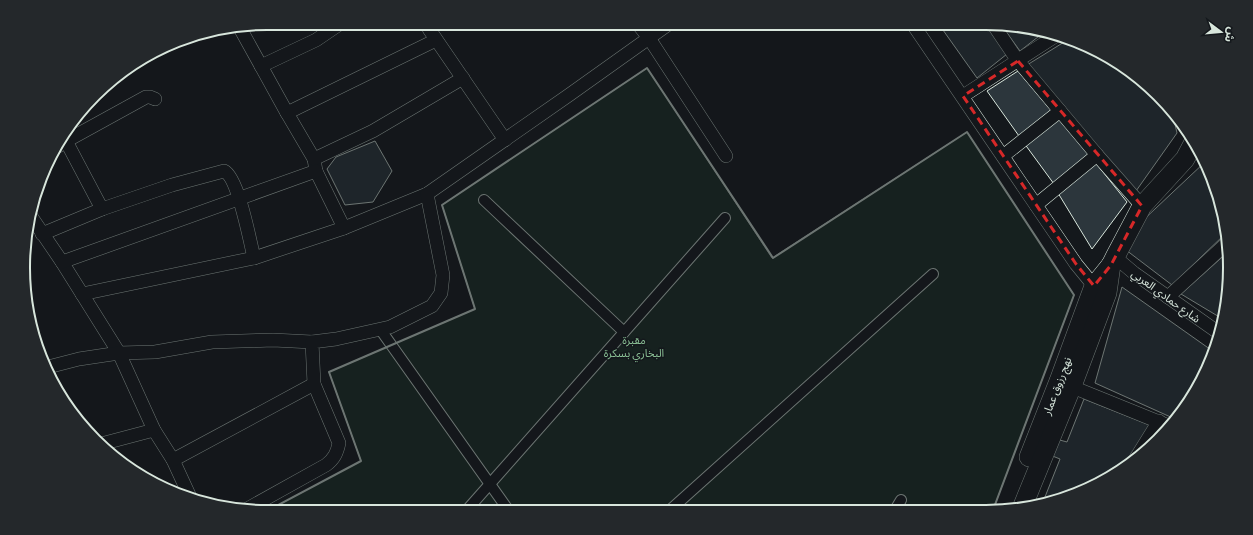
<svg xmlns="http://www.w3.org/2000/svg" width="1253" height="535" font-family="Manrope,'Noto Sans Arabic',sans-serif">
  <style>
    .green { fill: #1a2d24; stroke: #939e99 }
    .building { fill: #2c363c; stroke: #d8e6dc }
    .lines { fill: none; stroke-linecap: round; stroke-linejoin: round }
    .pedestrian-casing { stroke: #d8e6dc; stroke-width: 12 }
    .minor-casing { stroke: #d8e6dc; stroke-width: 14 }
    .secondary-casing { stroke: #d8e6dc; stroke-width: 20 }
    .pedestrian { stroke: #14181c; stroke-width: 10 }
    .minor { stroke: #14181c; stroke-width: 13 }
    .secondary { stroke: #14181c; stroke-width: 19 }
    .wall { stroke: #d8e6dc; stroke-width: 2 }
    .marked { fill: none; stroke: #d62828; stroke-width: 3; stroke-dasharray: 8 5; stroke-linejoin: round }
    .labels { text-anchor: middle; stroke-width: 3; stroke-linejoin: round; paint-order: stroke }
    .street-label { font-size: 11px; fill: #d8e6dc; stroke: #14181c }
    .park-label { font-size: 11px; fill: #8ac095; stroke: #14181c }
    .rim { fill: none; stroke: #d8e6dc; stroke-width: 2 }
  </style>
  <rect width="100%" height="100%" fill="#14181c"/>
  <polygon class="green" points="647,68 772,258 967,132 1074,295 993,510 265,512 361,461 329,372 475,309 442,205"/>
  <g class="building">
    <polygon points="938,23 985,23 1007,54 977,78"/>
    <polygon points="1002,26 1043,33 1020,51"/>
    <polygon points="1069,39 1142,81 1174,120 1177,133 1136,191 1027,65"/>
    <polygon points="1018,71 1051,110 1019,136 987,91"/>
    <polygon points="1060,118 1089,155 1054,184 1024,143"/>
    <polygon points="375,141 392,171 373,202 345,205 327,169 336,157"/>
    <polygon points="1095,162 1127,202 1092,249 1058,193"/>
    <polygon points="1205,162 1225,234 1172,285 1126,250 1139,224"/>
    <polygon points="1229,251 1229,252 1221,318 1181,294"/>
    <polygon points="1122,287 1214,352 1189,404 1175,419 1095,383"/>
    <polygon points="1084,399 1150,425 1124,466 1093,487 1043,502 1060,459 1050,455 1056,439 1067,442"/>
  </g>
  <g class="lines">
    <g class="pedestrian-casing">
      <g id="pedestrian">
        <polyline points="484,200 624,332"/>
        <polyline points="380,329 509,511"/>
        <polyline points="895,510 901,500"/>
        <polyline points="466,511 725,218"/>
        <polyline points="669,511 933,274"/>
      </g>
    </g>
    <g class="minor-casing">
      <g id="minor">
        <polyline points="436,23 429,29 505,140"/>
        <polyline points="637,23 649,38 726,156"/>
        <polyline points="912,23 1076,264 1094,286 1102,290"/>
        <polyline points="993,24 1018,61 1097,155 1142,206"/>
        <polyline points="240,28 287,113 314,159 316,171 344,228"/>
        <polyline points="261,66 316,40 341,23"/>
        <polyline points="963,96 1057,35"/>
        <polyline points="287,113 436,40"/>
        <polyline points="66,141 146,97 150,97 155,99"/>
        <polyline points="55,148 66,141 102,209"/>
        <polyline points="1003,156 1060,111"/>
        <polyline points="314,159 373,131 463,78"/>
        <polyline points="1036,205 1097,155"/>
        <polyline points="30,215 62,262 119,353 154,430 173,460 191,499"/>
        <path d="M42 234 102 209 172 185 224 171C238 177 250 241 254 258"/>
        <polyline points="1115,257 1134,273 1219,333"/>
        <polyline points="62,262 316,171"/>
        <polyline points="82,294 254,258 344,228 427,194 569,95 670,23"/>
        <polyline points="1168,297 1227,243"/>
        <polyline points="48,367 79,359 119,353 155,352 212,342 273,340 312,342"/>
        <polyline points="1065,384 1169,426"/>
        <polyline points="101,444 154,430"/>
        <polyline points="1136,458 1159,421"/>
        <polyline points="173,460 314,384"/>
        <path d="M247 509 326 465C334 459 337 453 339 443L314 384 312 342 336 339 390 327 432 306 441 293 443 275 427 194"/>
      </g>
    </g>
    <g class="secondary-casing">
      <g id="secondary">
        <polyline points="1029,457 1059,381 1094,286 1111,265"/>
        <polyline points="1022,508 1072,386 1107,293 1111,265 1115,257 1142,206 1185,159 1193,144"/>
      </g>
    </g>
    <use href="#pedestrian" class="pedestrian"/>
    <use href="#minor" class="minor"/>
    <use href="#secondary" class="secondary"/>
    <polyline class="wall" points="265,512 361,461 329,372 475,309 442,205 647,68 773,258 967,132 1074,295 993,510"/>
  </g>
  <path d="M0 0H1253V535H0ZM1018 61 1142 206 1111 265 1094 286 1076 264 963 96Z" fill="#14181c" fill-opacity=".55" fill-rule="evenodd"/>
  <path class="marked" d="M1018 61 1142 206 1111 265 1094 286 1076 264 963 96Z"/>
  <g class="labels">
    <g class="street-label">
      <text transform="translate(1166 296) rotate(36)" y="4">شارع حمادي العربي</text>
      <text transform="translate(1057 386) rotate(-69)" y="4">نهج رزوق عمار</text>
    </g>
    <g class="park-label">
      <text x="634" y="344">مقبرة<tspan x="634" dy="13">البخاري بسكرة</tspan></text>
    </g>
  </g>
  <path d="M0 0H1253V535H0ZM267 30H986A237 237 0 0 1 1223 267V268A237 237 0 0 1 986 505H267A237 237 0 0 1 30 268V267A237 237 0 0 1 267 30Z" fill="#24282b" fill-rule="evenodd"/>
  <path class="rim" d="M267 30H986A237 237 0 0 1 1223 267V268A237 237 0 0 1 986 505H267A237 237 0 0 1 30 268V267A237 237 0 0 1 267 30Z"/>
  <g transform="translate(1221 32) rotate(106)" stroke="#14181c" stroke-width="3" paint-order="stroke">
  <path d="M0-3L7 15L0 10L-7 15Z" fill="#d8e6dc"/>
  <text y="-6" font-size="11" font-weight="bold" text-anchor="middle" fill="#d8e6dc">ش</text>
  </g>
</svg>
